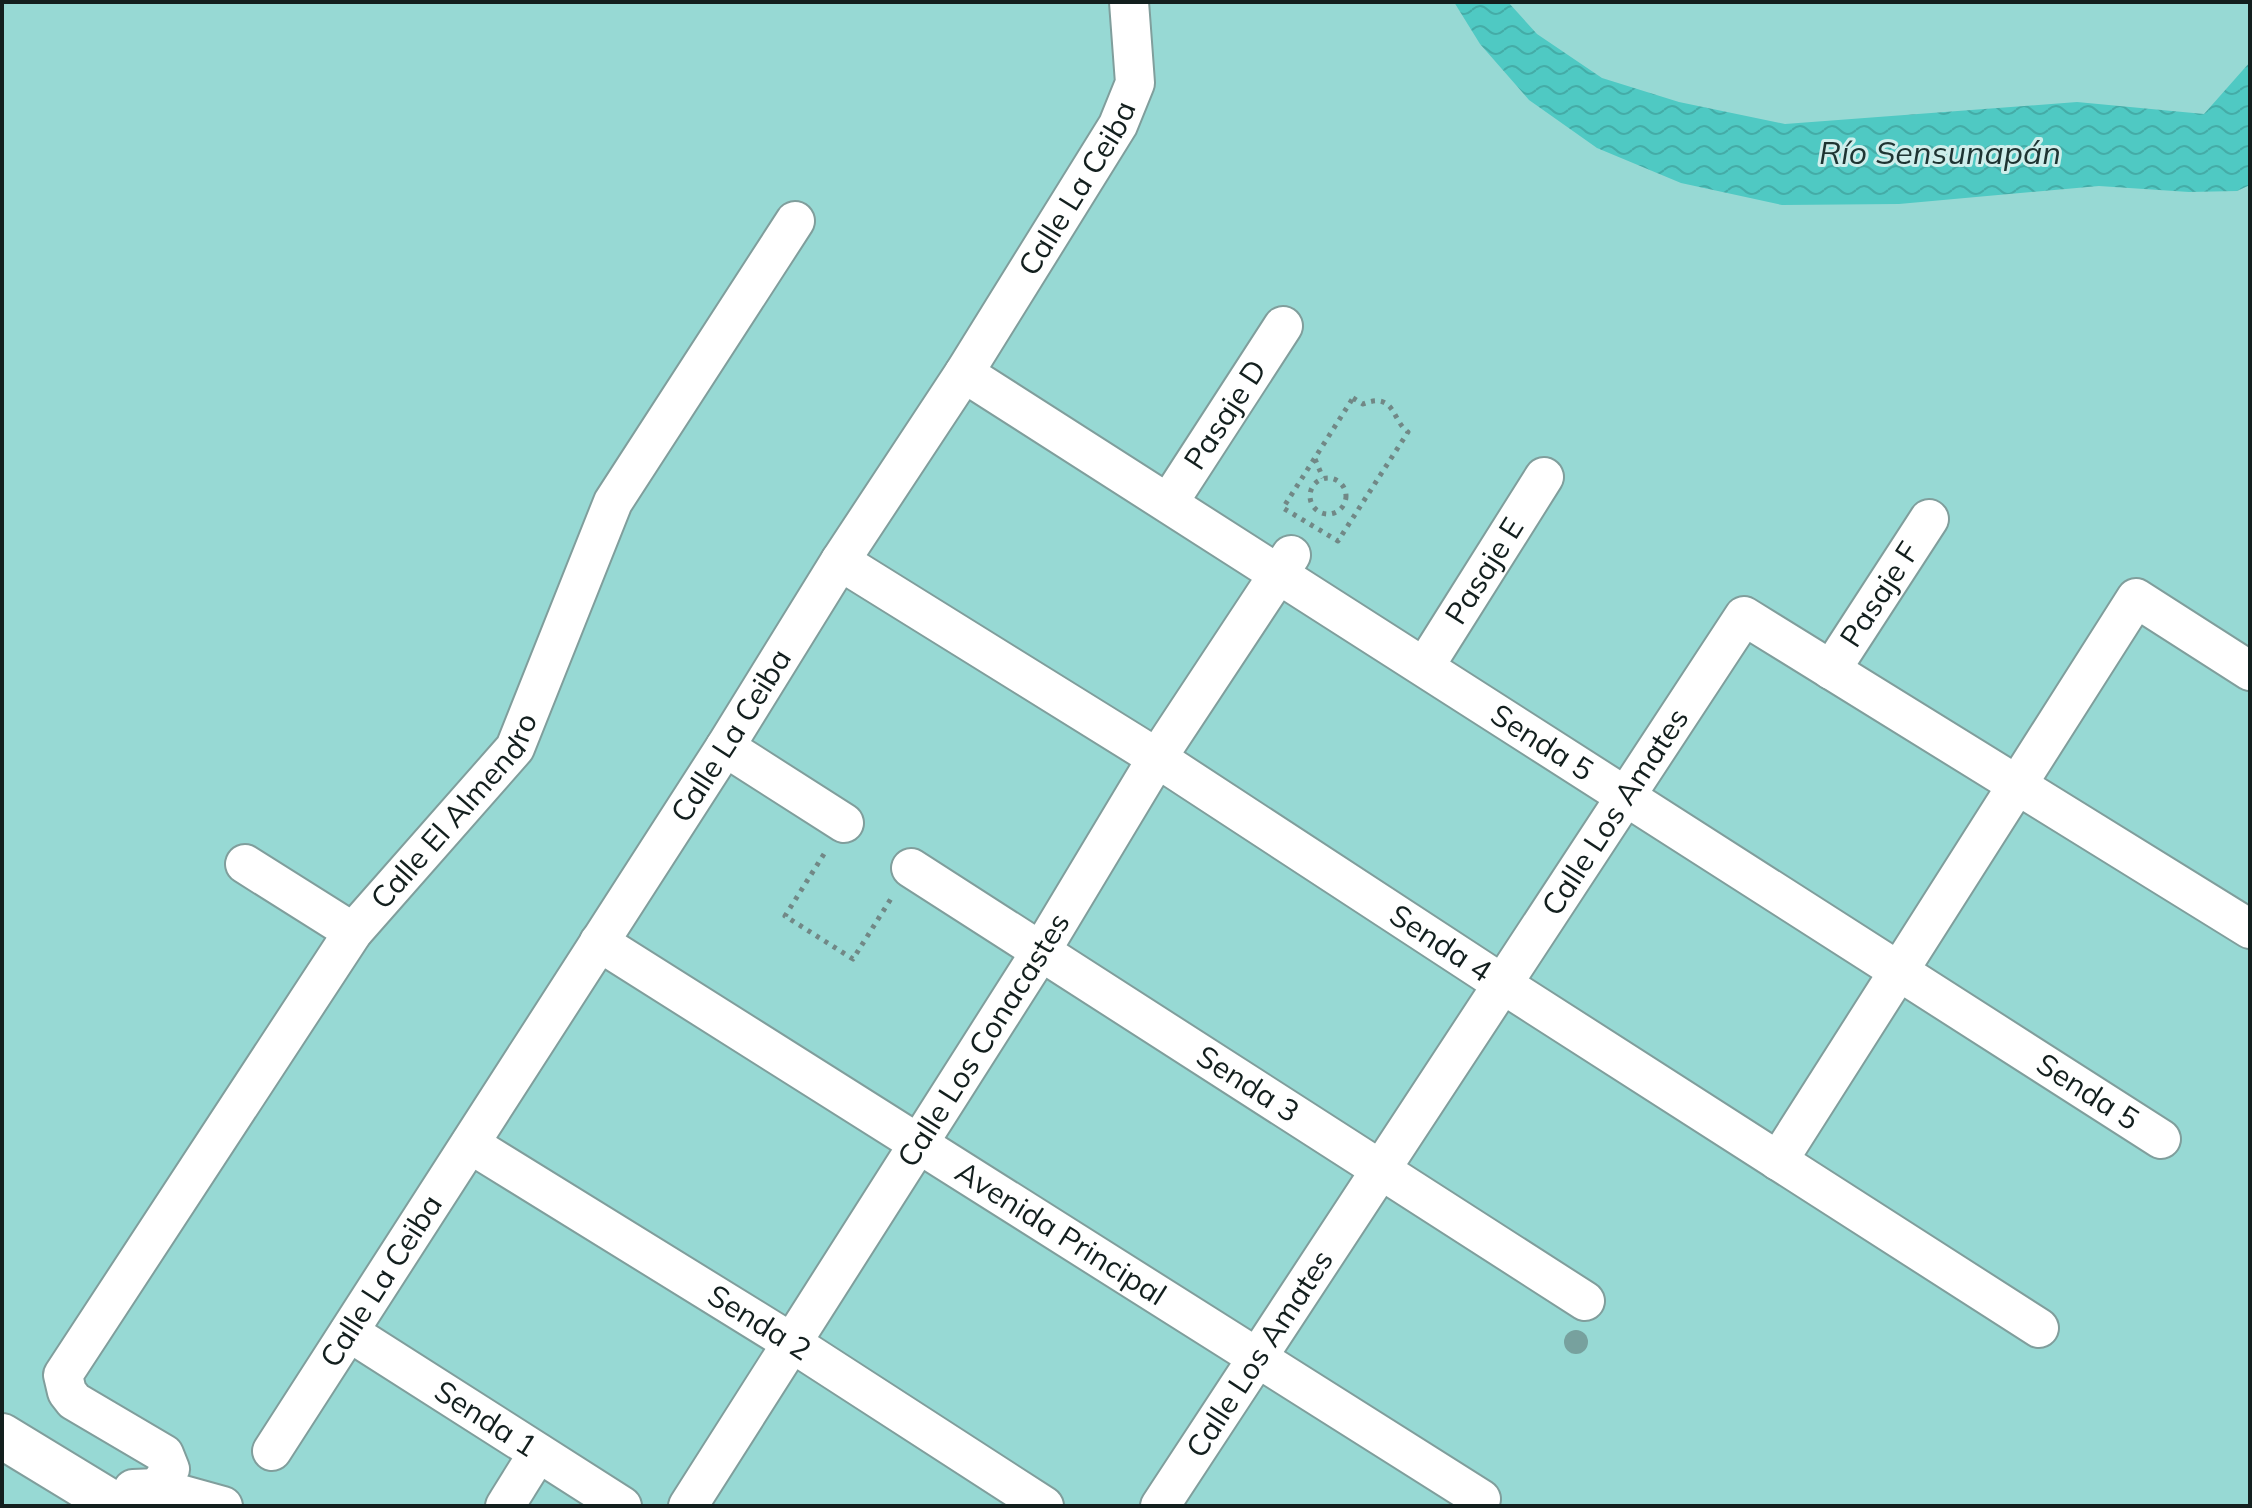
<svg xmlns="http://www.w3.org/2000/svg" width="2252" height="1508" font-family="Mulish,sans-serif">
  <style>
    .park { fill: #97d9d4 }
    .water { fill: url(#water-waves) }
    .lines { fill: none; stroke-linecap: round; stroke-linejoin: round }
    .street-casing { stroke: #809e9c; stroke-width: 42 }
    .secondary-casing { stroke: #809e9c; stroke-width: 48 }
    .path { stroke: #718886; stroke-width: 5; stroke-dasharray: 4 6; stroke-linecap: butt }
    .street { stroke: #fff; stroke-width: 38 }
    .secondary { stroke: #fff; stroke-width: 44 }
    .tree { fill: #77a19e }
    .labels { text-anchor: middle; stroke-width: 6; stroke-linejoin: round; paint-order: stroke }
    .street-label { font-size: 30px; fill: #131f1e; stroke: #ceeeeb }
    .water-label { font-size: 32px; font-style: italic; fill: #1e3432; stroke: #ceeeeb }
  </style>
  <defs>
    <pattern id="water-waves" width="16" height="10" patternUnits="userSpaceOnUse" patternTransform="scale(2)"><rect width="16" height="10" fill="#4fc9c3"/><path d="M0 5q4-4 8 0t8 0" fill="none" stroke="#44aca7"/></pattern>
  </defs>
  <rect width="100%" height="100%" fill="#ceeeeb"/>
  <rect class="park" x="2" y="2" width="2248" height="1504"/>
  <polygon class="water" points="1454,2 1508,2 1537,34 1602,78 1679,102 1785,124 2077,102 2204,114 2250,62 2250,185 2237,191 2189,192 2099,186 1899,204 1782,205 1681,183 1597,148 1529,100 1480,44"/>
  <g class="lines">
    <g class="street-casing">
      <g id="street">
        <path id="s1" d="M964 373 2161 1139"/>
        <path id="s2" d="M1169 502 1283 326"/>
        <path id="s3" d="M840 561 1157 758 1504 985 2039 1328"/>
        <path id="s4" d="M1425 666 1544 477"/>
        <path id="s5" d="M1831 670 1929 519"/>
        <polyline points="725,747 844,823"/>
        <polyline points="245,864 353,932"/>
        <path id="s6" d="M911 868 1585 1301"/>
        <path id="s7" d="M599 942 1481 1499"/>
        <path id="s8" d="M470 1144 792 1343 1044 1506"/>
        <polyline points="1778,1161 2136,598 2250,671"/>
        <path id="s9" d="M349 1332 622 1506"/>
        <path id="s10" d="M272 1451 725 747 840 561 964 373 1118 125 1135 83 1129 2"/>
        <path id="s11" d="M158 1488 170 1469 164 1454 74 1401 67 1392 63 1375 353 932 515 748 613 502 795 221"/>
        <polyline points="133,1489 158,1488 223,1506"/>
        <polyline points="505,1506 538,1453"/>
        <path id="s12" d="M688 1506 1041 951 1157 758 1291 555"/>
        <path id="s13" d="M1160 1506 1744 616 2250 929"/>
      </g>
    </g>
    <g class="secondary-casing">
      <polyline id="secondary" points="2,1436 117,1506"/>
    </g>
    <g class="path">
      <path d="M1353 398 1363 404C1395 391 1392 421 1408 432L1338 541 1283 508Z"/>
      <polyline points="1315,459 1323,478"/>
      <circle cx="1328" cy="496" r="18"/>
      <polyline points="824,854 785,916 853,959 892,897"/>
    </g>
    <use href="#street" class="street"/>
    <use href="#secondary" class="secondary"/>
  </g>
  <circle class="tree" cx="1576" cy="1342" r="12"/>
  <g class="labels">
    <g class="street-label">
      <text dy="10" stroke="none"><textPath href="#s10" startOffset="1498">Calle La Ceiba</textPath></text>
      <text dy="10" stroke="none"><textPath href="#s2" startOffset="104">Pasaje D</textPath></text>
      <text dy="10" stroke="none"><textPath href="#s4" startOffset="112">Pasaje E</textPath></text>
      <text dy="10" stroke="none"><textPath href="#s5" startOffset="90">Pasaje F</textPath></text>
      <text dy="10" stroke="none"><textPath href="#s10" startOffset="850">Calle La Ceiba</textPath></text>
      <text dy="10" stroke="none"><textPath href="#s1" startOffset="686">Senda 5</textPath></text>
      <text dy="10" stroke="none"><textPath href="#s11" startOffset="860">Calle El Almendro</textPath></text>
      <text dy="10" stroke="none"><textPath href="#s13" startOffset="830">Calle Los Amates</textPath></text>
      <text dy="10" stroke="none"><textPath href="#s3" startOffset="712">Senda 4</textPath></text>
      <text dy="10" stroke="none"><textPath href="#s12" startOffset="552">Calle Los Conacastes</textPath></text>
      <text dy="10" stroke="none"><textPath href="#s6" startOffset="400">Senda 3</textPath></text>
      <text dy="10" stroke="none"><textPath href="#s1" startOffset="1334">Senda 5</textPath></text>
      <text dy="10" stroke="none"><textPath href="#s7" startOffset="546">Avenida Principal</textPath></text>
      <text dy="10" stroke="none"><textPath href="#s10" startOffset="202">Calle La Ceiba</textPath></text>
      <text dy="10" stroke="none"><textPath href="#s8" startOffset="340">Senda 2</textPath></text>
      <text dy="10" stroke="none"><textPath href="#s13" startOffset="182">Calle Los Amates</textPath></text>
      <text dy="10" stroke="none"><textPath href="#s9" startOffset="162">Senda 1</textPath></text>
    </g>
    <g class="water-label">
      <text x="1940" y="164">Río Sensunapán</text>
    </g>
  </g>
  <rect width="2252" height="1508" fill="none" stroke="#131f1e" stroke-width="8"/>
</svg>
